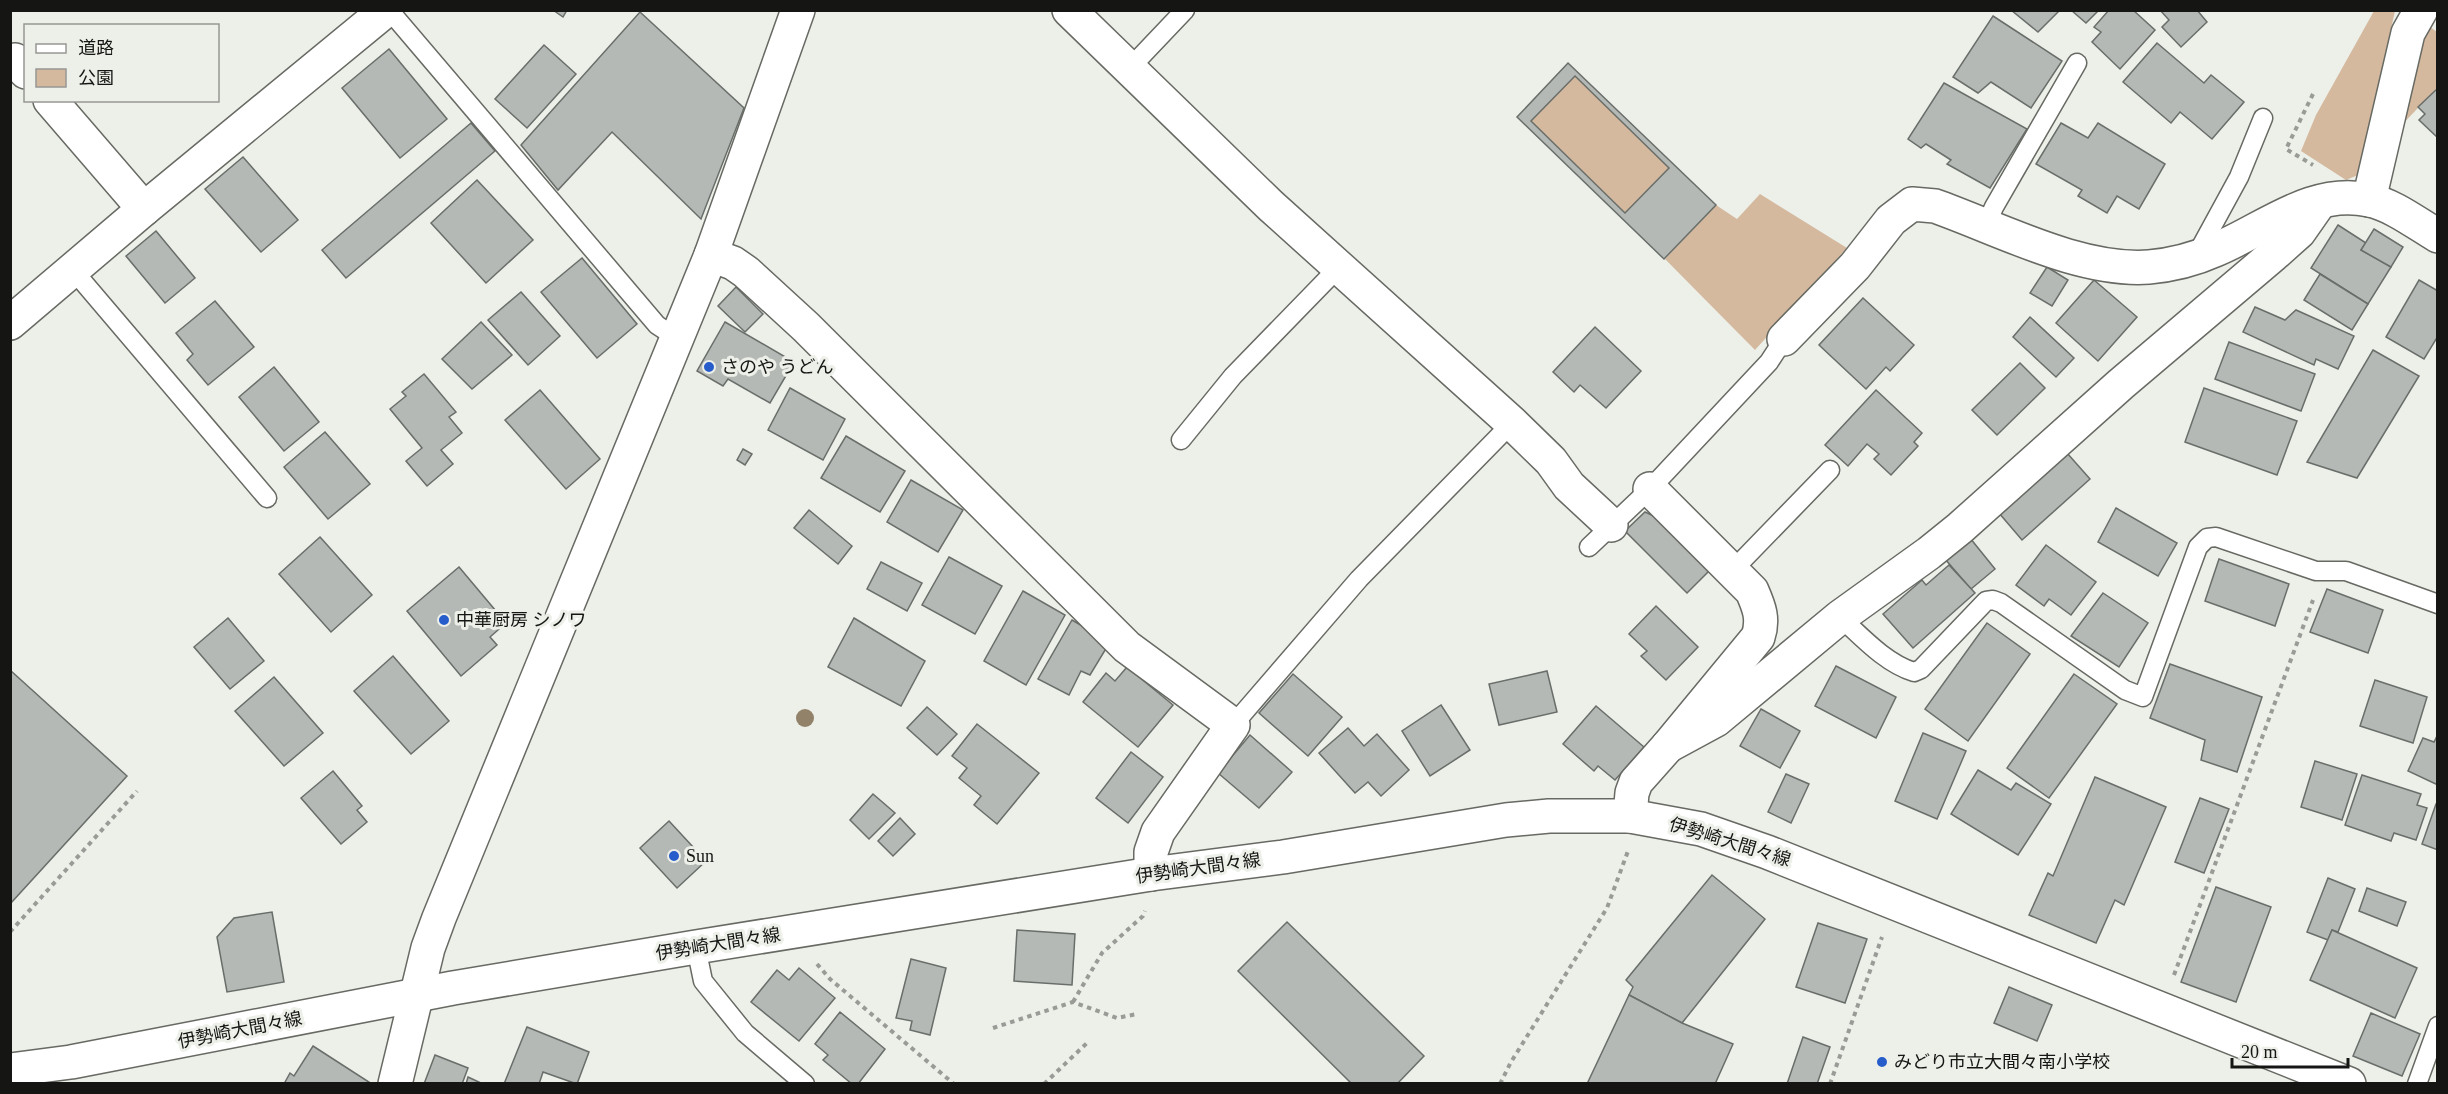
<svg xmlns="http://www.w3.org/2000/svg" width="2448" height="1094" font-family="'Times New Roman','Noto Sans JP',serif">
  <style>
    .green { fill: #d4b99e }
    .building { fill: #b4b9b5; stroke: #696e6a; stroke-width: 1.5; fill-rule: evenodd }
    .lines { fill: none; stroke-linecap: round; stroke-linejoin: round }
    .service-casing { stroke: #676963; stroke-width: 21 }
    .minor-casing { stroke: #676963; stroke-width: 36 }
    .tertiary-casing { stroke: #676963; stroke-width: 36 }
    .primary-casing { stroke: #676963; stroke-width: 36 }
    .path { stroke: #999b96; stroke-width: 4; stroke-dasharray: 4.5 4.5; stroke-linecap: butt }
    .service { stroke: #fff; stroke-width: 18 }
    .minor { stroke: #fff; stroke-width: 33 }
    .tertiary { stroke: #fff; stroke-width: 33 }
    .primary { stroke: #fff; stroke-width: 33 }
    .tree { fill: #918269 }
    .poi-dot { fill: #275dca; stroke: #edefe9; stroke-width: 2 }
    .labels { text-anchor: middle; stroke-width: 6; stroke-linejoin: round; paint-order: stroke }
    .poi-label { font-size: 18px; fill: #151614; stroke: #edefe9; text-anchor: start }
    .street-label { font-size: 18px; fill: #151614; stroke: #edefe9 }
  </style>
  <rect width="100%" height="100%" fill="#edefe9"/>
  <g class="green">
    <polygon points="2374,11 2395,11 2358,175 2346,180 2301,151 2316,115"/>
    <polygon points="2430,27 2437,32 2437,88 2396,131 2425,33"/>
    <polygon points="1575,76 1669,168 1625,213 1531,121"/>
    <polygon points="1760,194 1847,248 1755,350 1665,259 1716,205 1737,219"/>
  </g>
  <g class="building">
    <polygon points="553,10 567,10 563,17"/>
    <polygon points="2011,10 2060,10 2038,32"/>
    <polygon points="2071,10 2099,10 2086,23"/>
    <polygon points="2109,10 2133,10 2155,30 2120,69 2092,42 2101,32 2094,27"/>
    <polygon points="2160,10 2197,10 2207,22 2181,47 2162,27 2169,20"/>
    <polygon points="640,12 744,108 701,219 612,132 558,190 521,145"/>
    <polygon points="1993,16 2062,61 2031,108 1991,82 1978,93 1953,77"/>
    <polygon points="2157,43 2204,83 2211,75 2244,102 2212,139 2180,112 2171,123 2123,82"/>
    <polygon points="544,45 576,74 527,128 495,99"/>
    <polygon points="389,49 447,119 400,158 342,88"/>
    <path d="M1568 63 1716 205 1664 259 1517 117ZM1575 76 1669 168 1625 213 1531 121Z"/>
    <polygon points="1944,83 2027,129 1990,188 1947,164 1951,160 1926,144 1921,148 1908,139"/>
    <polygon points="2438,88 2438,138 2419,120 2425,114 2418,107"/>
    <polygon points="471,123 495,151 346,278 322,250"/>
    <polygon points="2061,123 2088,138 2098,123 2165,164 2139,209 2117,196 2107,213 2078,196 2082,190 2036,164"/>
    <polygon points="243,157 298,220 261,252 205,189"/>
    <polygon points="477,180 533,240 486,283 431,223"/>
    <polygon points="2338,225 2366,243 2361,250 2391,267 2368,304 2311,268"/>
    <polygon points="2374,229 2403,247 2391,267 2361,250"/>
    <polygon points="156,231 195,278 165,303 126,256"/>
    <polygon points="582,258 637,324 597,358 541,292"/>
    <polygon points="2047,267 2068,280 2052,306 2030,293"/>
    <polygon points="2320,274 2368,304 2352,330 2304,300"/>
    <polygon points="2094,280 2137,317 2098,361 2056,323"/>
    <polygon points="2419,280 2438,291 2438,336 2424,359 2386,337"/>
    <polygon points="736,287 763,314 745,332 718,306"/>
    <polygon points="521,292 560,336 528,365 488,320"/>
    <polygon points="1863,298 1914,345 1890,371 1886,367 1866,389 1819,345"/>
    <polygon points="215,301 254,347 208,385 187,360 193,354 176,333"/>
    <polygon points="2255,307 2285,320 2296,310 2354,336 2338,369 2316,359 2314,365 2243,332"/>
    <polygon points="2030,317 2074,358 2056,377 2013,337"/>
    <polygon points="481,322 512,355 472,389 442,359"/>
    <polygon points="725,322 794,362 770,403 728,379 723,386 697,371"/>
    <polygon points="1595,327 1641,371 1606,408 1580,385 1574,392 1553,372"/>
    <polygon points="2229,342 2315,374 2301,411 2215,379"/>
    <polygon points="2373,350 2419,376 2357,478 2307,462"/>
    <polygon points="2020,363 2045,388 1997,435 1972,410"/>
    <polygon points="274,367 319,422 284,451 239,397"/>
    <polygon points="424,374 456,412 449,417 462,433 441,450 453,464 427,486 406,461 422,448 390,409 406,396 402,392"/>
    <polygon points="790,388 845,419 823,460 768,430"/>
    <polygon points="2204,388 2297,421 2277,475 2185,442"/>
    <polygon points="540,390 600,459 566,489 505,420"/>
    <polygon points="1876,390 1922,433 1914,442 1918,446 1891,475 1874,459 1879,454 1867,444 1848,466 1825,445"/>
    <polygon points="325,432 370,484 328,519 284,467"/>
    <polygon points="846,436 905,471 880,512 821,478"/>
    <polygon points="743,449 752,454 745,465 737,460"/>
    <polygon points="2067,453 2090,479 2022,540 1999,513"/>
    <polygon points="911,480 963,510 938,552 887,522"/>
    <polygon points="2116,508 2177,543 2158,576 2098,542"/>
    <polygon points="809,510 852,546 838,564 794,528"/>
    <polygon points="1645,512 1656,517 1710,570 1687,593 1625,531"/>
    <polygon points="320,537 372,595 331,632 279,574"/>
    <polygon points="1970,538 1995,569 1971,589 1945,559"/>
    <polygon points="2046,545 2096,582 2071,615 2049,599 2044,606 2016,585"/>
    <polygon points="949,557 1002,586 975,634 922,605"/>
    <polygon points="2219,559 2289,584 2275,626 2205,601"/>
    <polygon points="881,562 922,583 907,611 867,589"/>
    <polygon points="1949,565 1975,593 1913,648 1883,614 1922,580 1926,585"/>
    <polygon points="459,567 506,623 490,637 497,645 461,676 407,611"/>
    <polygon points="2327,589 2383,610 2368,653 2310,632"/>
    <polygon points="1023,591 1065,615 1026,685 984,661"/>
    <polygon points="2103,593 2148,623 2119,667 2071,636"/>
    <polygon points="1656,606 1698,647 1666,680 1641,656 1647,651 1629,634"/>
    <polygon points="228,618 264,661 230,689 194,647"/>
    <polygon points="854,618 925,661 901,706 828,667"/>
    <polygon points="1072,620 1110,642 1090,675 1081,671 1069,695 1038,679"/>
    <polygon points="1987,623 2030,654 1968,741 1925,709"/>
    <polygon points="393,656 449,721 411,754 354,691"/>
    <polygon points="2170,664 2262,697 2237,772 2201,760 2205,740 2150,718"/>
    <polygon points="1836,666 1896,697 1876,738 1815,706"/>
    <polygon points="1127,667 1173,705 1138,747 1083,702 1106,673 1115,681"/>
    <polygon points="10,670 127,776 10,904"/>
    <polygon points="1547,671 1557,712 1499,725 1489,684"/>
    <polygon points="1293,674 1342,717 1308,756 1259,713"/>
    <polygon points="2074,674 2117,704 2049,798 2007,768"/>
    <polygon points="274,677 323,733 284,766 235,711"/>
    <polygon points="2375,680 2427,697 2413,743 2360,726"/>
    <polygon points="1441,705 1470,750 1430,776 1402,731"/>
    <polygon points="1596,706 1644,747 1615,780 1598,766 1594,771 1563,744"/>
    <polygon points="927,707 957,734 937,755 907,728"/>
    <polygon points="1761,709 1800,731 1780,768 1740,746"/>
    <polygon points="977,724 1039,773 997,824 974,805 981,796 959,778 967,768 952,756"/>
    <polygon points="1348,728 1364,746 1377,734 1409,770 1381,796 1368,782 1355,793 1319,753"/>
    <polygon points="1923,733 1966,751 1937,819 1895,801"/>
    <polygon points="2438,734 2438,785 2408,771 2423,738 2434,742"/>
    <polygon points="1250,735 1292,772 1259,808 1218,773"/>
    <polygon points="1131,752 1163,777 1128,823 1096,798"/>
    <polygon points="2315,761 2357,774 2342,820 2301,807"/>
    <polygon points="1978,770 2011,790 2016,783 2051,804 2018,855 1951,814"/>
    <polygon points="333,771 362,806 357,810 367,822 341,844 301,798"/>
    <polygon points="1786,774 1809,784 1791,823 1768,812"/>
    <polygon points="2362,775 2421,794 2417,805 2427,808 2416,840 2394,833 2391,841 2345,825"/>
    <polygon points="2095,777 2166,807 2124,905 2115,900 2096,943 2029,915 2048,873 2053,876"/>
    <polygon points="873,794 895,813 869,839 850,820"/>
    <polygon points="2200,798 2229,809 2204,873 2175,862"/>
    <polygon points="2436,804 2438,804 2438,850 2422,844"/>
    <polygon points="900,818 915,834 893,856 878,841"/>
    <polygon points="669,821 706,861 677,888 640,848"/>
    <polygon points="1712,875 1765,919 1682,1023 1629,995 1633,987 1626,980"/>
    <polygon points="2328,878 2355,889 2338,932 2332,930 2328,940 2307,932"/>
    <polygon points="2216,887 2271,907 2236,1002 2181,982"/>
    <polygon points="2367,888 2406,902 2397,926 2359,911"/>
    <polygon points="272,912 284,982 227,992 217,937 234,918"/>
    <polygon points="1287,922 1424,1056 1397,1084 1352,1084 1238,971"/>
    <polygon points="1818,923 1867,939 1845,1003 1796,987"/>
    <polygon points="1017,930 1075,934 1072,985 1014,981"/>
    <polygon points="2332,930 2417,968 2395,1018 2310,980"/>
    <polygon points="911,959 946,968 930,1035 910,1030 912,1021 896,1018"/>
    <polygon points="799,968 835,998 799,1041 751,1002 777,970 789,980"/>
    <polygon points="2009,987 2052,1005 2037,1041 1994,1023"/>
    <polygon points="1629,995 1682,1023 1733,1044 1715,1084 1587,1084"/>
    <polygon points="840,1012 885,1049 858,1084 852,1084 823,1060 828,1055 815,1044"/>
    <polygon points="2371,1013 2420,1034 2402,1076 2353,1056"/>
    <polygon points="527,1027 589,1052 577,1084 543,1072 539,1084 504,1084"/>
    <polygon points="1803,1037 1830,1047 1817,1084 1787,1084"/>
    <polygon points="313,1046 372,1084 284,1084 290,1073 294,1076"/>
    <polygon points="435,1055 468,1068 462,1084 424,1084"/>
    <polygon points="468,1077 483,1084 466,1084"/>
  </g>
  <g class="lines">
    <g class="service-casing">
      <g id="service">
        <polyline points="389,10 657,325 677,338"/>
        <polyline points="1128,70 1185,10"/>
        <polyline points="1986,225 1994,207 2077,63"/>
        <polyline points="2197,254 2239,177 2263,118"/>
        <polyline points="73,270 267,498"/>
        <polyline points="1181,440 1233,376 1338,268"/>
        <polyline points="1589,547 1650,489 1769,362 1784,339"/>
        <polyline points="1732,571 1830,470"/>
        <path d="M1840 617C1861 636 1885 663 1914 672L1921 669 1986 601 1993 600 2001 603 2125 690 2143 697 2198 547 2207 538 2216 537 2316 571H2346L2438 604"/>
        <polyline points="1233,725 1359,579 1512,423"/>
        <polyline points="696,947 703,981 745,1033 805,1084"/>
        <polyline points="2417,1084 2438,1026"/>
      </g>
    </g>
    <g class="minor-casing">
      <g id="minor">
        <polyline points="1069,10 1271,206 1512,423 1551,461 1569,486 1611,525"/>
        <polyline points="15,60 26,72"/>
        <polyline points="50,100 144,209"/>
        <polyline points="2369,200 2408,33 2421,10"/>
        <polyline points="711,255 733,263 746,272 806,327 1127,647 1233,725 1158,832 1151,852 1151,874"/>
        <polyline points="10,323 144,209 386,10"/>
        <path d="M1784 339 1855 266 1891 220 1912 204 1935 206C2000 229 2080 272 2149 267 2171 265 2195 259 2215 250 2264 230 2312 187 2369 200 2393 205 2416 223 2438 236"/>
        <polyline points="1668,746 1716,720 1840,617 1929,553 1960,528 2121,384 2272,256 2299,232 2320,202"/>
        <path d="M1630 816 1632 793 1636 782 1668 746 1758 637C1764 619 1759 607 1752 591L1650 489"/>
      </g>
    </g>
    <g class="tertiary-casing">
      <polyline id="tertiary" points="395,1084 428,948 439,918 711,255 798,10"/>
    </g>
    <g class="primary-casing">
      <polyline id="primary" points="10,1070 71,1062 453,988 696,947 1151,874 1283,857 1506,820 1549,816 1630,816 1701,829 1767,852 2349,1084"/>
    </g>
    <g class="path">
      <polyline points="2313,94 2286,149 2313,165"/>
      <polyline points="10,932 137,791"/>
      <polyline points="817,964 830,979 954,1084"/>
      <polyline points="2174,975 2313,600"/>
      <polyline points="1073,1002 1102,953 1143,916 1145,911"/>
      <polyline points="993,1028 1073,1002 1117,1018 1137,1014"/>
      <polyline points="1044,1084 1088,1042"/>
      <polyline points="1500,1084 1511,1062 1607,908 1628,851"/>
      <polyline points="1830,1084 1882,937"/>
    </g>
    <use href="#service" class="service"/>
    <use href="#minor" class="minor"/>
    <use href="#tertiary" class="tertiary"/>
    <use href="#primary" class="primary"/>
  </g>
  <circle class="tree" cx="805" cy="718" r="9"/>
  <g class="poi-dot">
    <circle cx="709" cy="367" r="6"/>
    <circle cx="444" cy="620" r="6"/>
    <circle cx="674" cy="856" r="6"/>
    <circle cx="1882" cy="1062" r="6"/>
  </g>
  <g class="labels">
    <g class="poi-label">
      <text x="721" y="373">さのや うどん</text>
      <text x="456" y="626">中華厨房 シノワ</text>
      <text x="686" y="862">Sun</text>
      <text x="1894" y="1068">みどり市立大間々南小学校</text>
    </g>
    <g class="street-label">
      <text transform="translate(1730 842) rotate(17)" y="6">伊勢崎大間々線</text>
      <text transform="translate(1198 868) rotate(-8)" y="6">伊勢崎大間々線</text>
      <text transform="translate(718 944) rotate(-9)" y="6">伊勢崎大間々線</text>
      <text transform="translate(240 1030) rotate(-11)" y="6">伊勢崎大間々線</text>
    </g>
  </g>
  <rect width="2448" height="1094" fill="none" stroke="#151614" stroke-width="24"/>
  <rect x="24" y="24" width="195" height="78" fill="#edefe9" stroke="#979894" stroke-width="1.5"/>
  <rect x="36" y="44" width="30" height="9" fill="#ffffff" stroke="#979894" stroke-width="1.5"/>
  <text x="78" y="54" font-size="18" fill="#151614">道路</text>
  <rect x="36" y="69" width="30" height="18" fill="#d4b99e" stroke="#979894" stroke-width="1.5"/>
  <text x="78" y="84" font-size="18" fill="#151614">公園</text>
  <path d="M2232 1058v9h116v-9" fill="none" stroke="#151614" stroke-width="3"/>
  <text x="2241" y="1058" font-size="18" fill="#151614" stroke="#edefe9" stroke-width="4.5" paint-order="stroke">20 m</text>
</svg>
